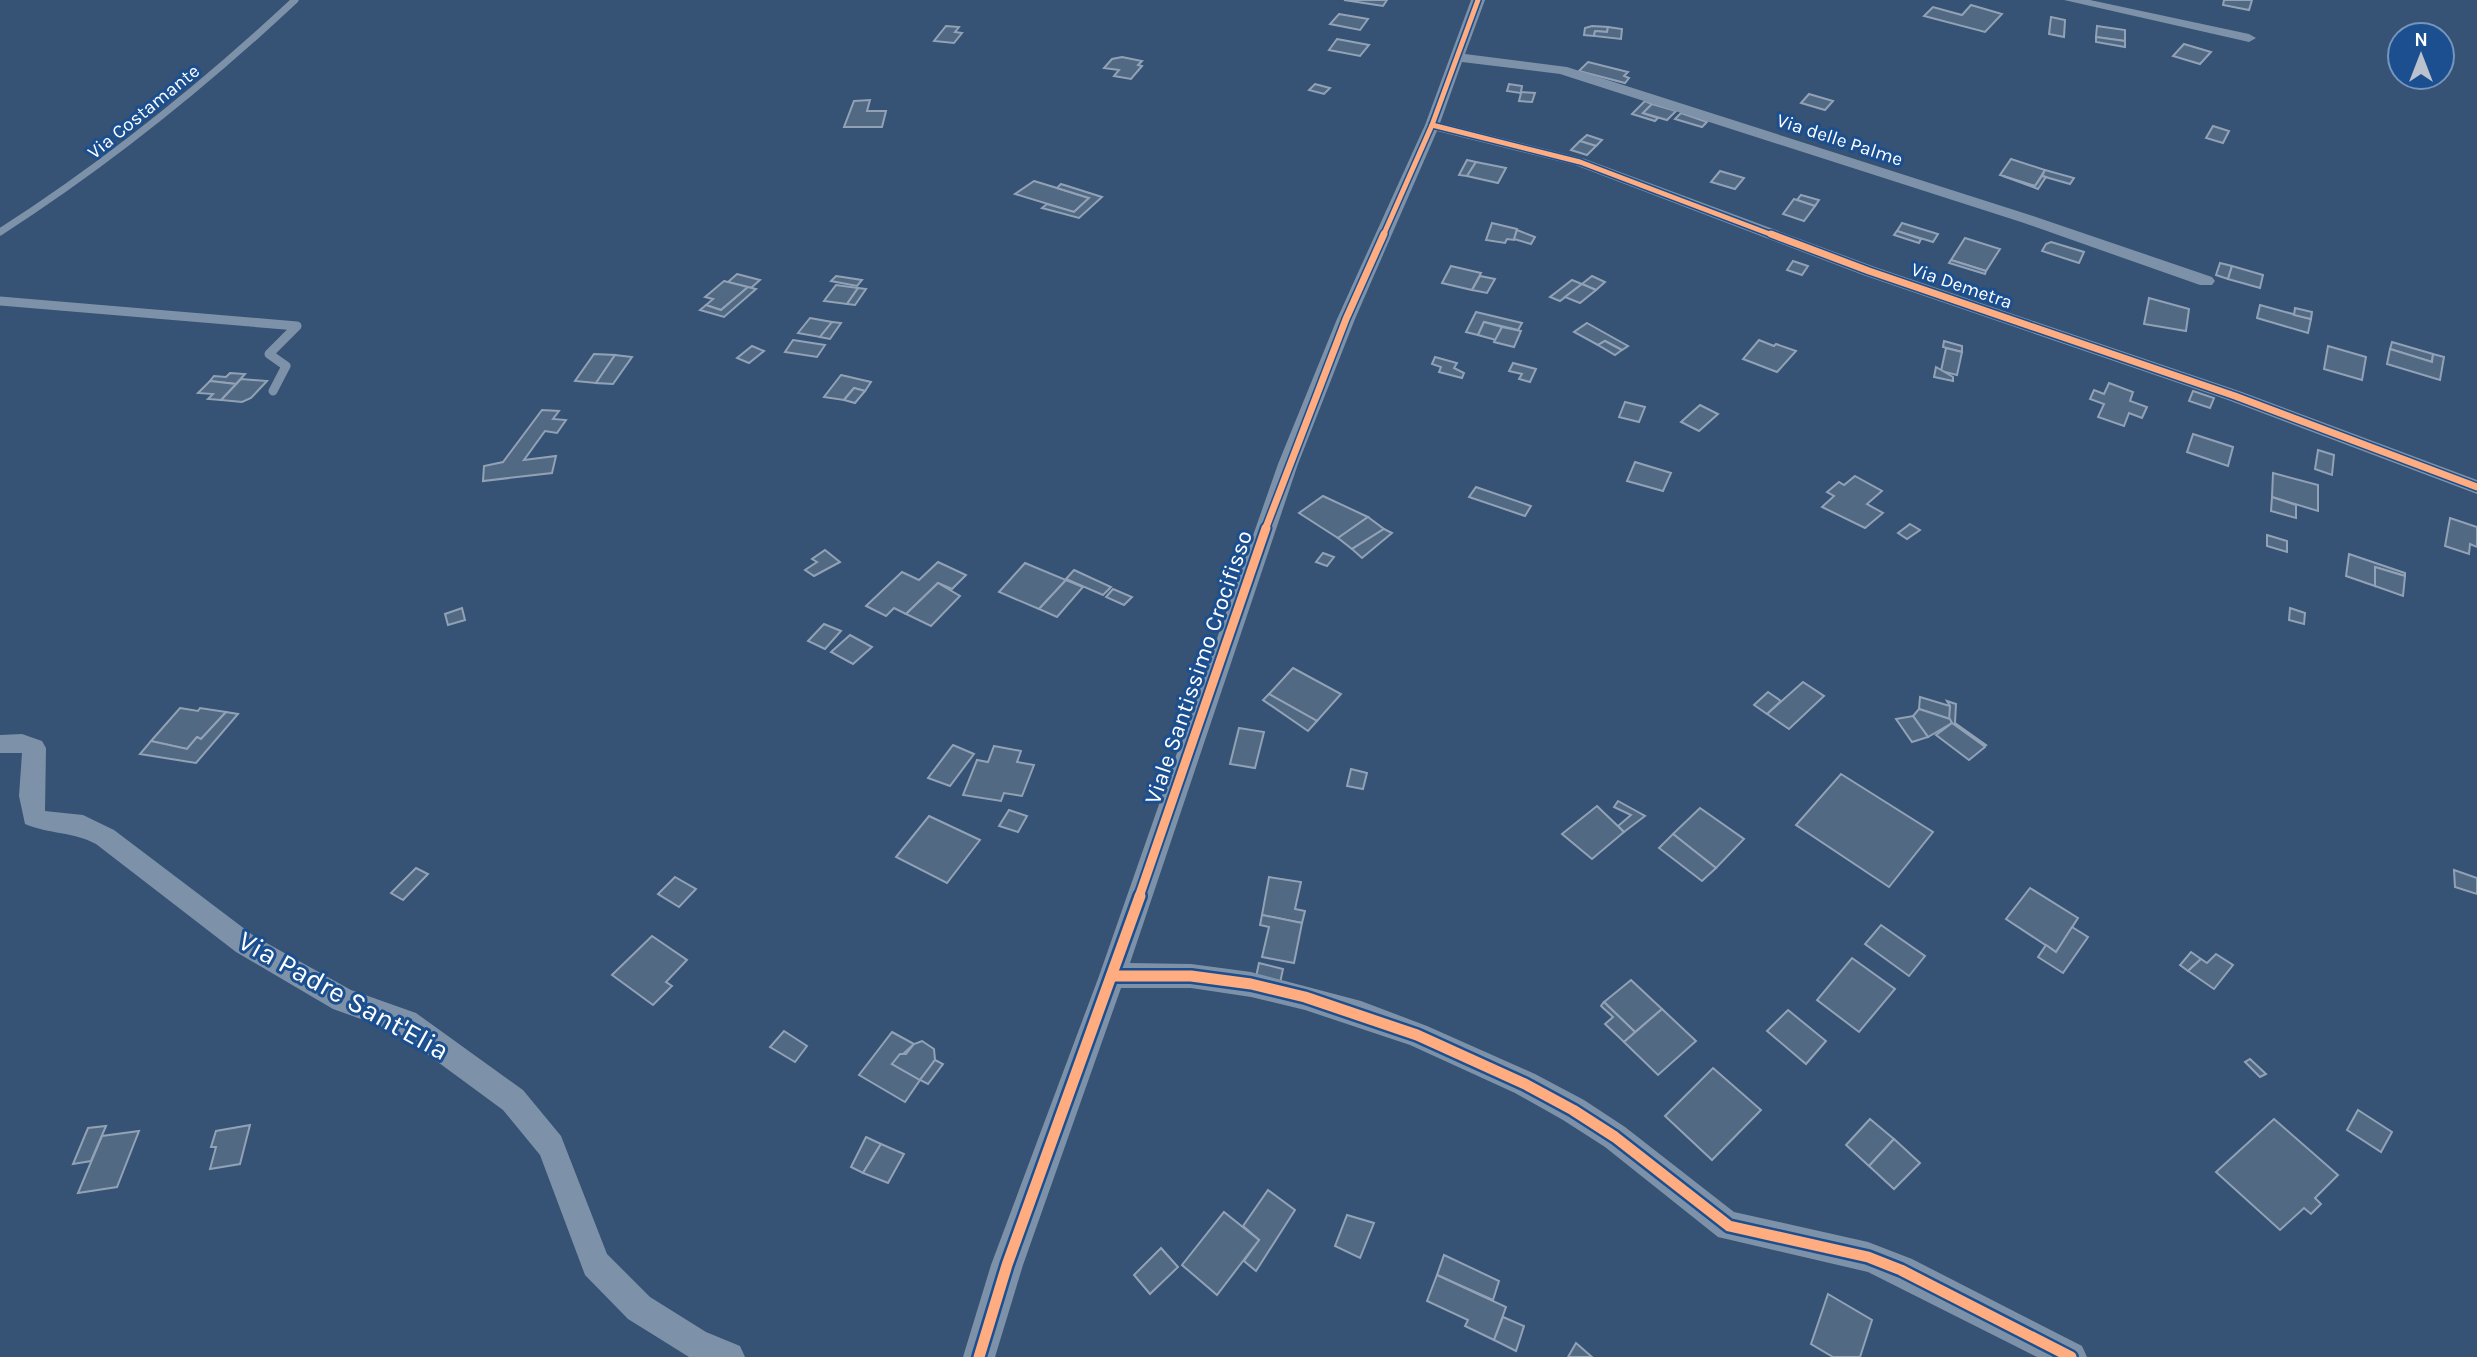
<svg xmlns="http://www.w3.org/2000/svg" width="2477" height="1357" font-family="Karla,sans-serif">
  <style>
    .building { fill: #526984; stroke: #92a2b6; stroke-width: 2 }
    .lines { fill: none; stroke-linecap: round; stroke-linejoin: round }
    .service-far1 { stroke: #7d92a8; stroke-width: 7 }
    .service { stroke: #7d92a8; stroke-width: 9 }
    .minor { fill: #7d92a8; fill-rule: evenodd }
    .cycleway-far3-casing { stroke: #1b4f8f; stroke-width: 8 }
    .cycleway-far2-casing { stroke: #1b4f8f; stroke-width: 10 }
    .cycleway-far1-casing { stroke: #1b4f8f; stroke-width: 13 }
    .cycleway-casing { stroke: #1b4f8f; stroke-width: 16 }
    .cycleway-far3 { stroke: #ffac80; stroke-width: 5 }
    .cycleway-far2 { stroke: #ffac80; stroke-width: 7 }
    .cycleway-far1 { stroke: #ffac80; stroke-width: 9 }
    .cycleway { stroke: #ffac80; stroke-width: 11 }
    .labels { text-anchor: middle; stroke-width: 6; stroke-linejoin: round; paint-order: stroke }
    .far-street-label { font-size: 19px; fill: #fff; stroke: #1b4f8f }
    .street-label { font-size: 23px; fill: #fff; stroke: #1b4f8f }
    .near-street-label { font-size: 28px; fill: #fff; stroke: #1b4f8f }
  </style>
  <rect width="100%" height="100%" fill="#365274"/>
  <g class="building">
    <polygon points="1344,0 1387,0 1383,6"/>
    <polygon points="2224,0 2252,0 2249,10 2223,5"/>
    <polygon points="1971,5 2002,14 1985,32 1924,16 1933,7 1962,15"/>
    <polygon points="1339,14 1368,19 1360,30 1330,24"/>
    <polygon points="2051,17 2065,20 2064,37 2049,34"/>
    <polygon points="946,26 959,27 955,32 962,33 954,43 934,41"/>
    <polygon points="1592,26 1608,27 1607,32 1595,31 1594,36 1584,35 1585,28"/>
    <polygon points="2097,26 2125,30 2125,41 2096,37"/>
    <polygon points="1608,27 1622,29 1621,39 1594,36 1595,31 1607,32"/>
    <polygon points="2096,37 2125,41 2125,47 2096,42"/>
    <polygon points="1337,39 1369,45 1360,56 1329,50"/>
    <polygon points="2184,44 2211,52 2200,64 2173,56"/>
    <polygon points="1122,57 1142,61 1138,65 1142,66 1131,79 1114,76 1119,70 1104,68 1112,59"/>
    <polygon points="1588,62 1628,72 1624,76 1629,78 1625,83 1579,71"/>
    <polygon points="1315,84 1330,88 1324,94 1309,90"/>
    <polygon points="1509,84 1522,86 1521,92 1535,93 1532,102 1519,101 1521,93 1507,91"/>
    <polygon points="1809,94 1833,101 1825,110 1801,103"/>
    <polygon points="870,100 867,111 886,111 882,127 844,127 854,101"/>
    <polygon points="1645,101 1652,104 1643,113 1658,118 1655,121 1632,114"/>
    <polygon points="1652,104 1676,111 1667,120 1643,113"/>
    <polygon points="1681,113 1707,122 1702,127 1675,119"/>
    <polygon points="2213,126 2229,131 2223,143 2206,138"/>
    <polygon points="1587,135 1602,140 1596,146 1580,141"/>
    <polygon points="1580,141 1596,146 1587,155 1571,150"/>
    <polygon points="2011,159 2045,170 2035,186 2000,175"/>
    <polygon points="1467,160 1476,162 1467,176 1459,175"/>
    <polygon points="1476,162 1506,168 1498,183 1467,176"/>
    <polygon points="2045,170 2074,178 2070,184 2042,176"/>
    <polygon points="1720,171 1744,178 1735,189 1711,182"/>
    <polygon points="2003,176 2035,186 2042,176 2046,177 2038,189"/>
    <polygon points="1034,181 1057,188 1089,198 1074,212 1015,194"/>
    <polygon points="1061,184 1102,197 1079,218 1042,208 1047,204 1074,212 1089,198 1057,188"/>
    <polygon points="1801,195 1819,200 1815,206 1797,200"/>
    <polygon points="1794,199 1815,206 1804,221 1783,214"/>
    <polygon points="1492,223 1517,229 1514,240 1507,239 1505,243 1486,240"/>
    <polygon points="1902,223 1938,234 1933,242 1897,231"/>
    <polygon points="1517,230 1535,237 1531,244 1514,239"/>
    <polygon points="1897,231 1921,239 1919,243 1894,235"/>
    <polygon points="1965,238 2000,249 1986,271 1951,260"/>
    <polygon points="2051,242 2084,252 2079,263 2042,251 2046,244"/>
    <polygon points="1951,260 1986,271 1985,274 1949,263"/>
    <polygon points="1793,261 1808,266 1802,275 1787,270"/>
    <polygon points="2220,263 2232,266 2228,279 2216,275"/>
    <polygon points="1451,266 1481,273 1472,290 1442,283"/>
    <polygon points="2232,266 2263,275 2260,288 2228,279"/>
    <polygon points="737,274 760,280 751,288 728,282"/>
    <polygon points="836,276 862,280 857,286 831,281"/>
    <polygon points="1480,276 1495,279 1487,293 1472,290"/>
    <polygon points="1592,276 1605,282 1596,290 1582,284"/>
    <polygon points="1572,280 1582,284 1560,301 1550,297"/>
    <polygon points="724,281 748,287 721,310 706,305 713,299 705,297"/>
    <polygon points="1582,284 1596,290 1580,303 1565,297"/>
    <polygon points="836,285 858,288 847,304 824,301"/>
    <polygon points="748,287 756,289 724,317 700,310 706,305 721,310"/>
    <polygon points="858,288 866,289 855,305 847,304"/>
    <polygon points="2149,298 2189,309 2186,331 2144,324"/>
    <polygon points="2260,305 2311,319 2308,333 2257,318"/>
    <polygon points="2295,308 2312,312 2311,319 2294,315"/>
    <polygon points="1476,312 1522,323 1518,330 1484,322 1478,335 1466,332"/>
    <polygon points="810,318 832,322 820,337 798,333"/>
    <polygon points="832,322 841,323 830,339 820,337"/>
    <polygon points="1484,322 1502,327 1496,340 1478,335"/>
    <polygon points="1587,323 1628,346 1622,350 1605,341 1598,345 1574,332"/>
    <polygon points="1502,327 1521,331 1514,347 1494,342"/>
    <polygon points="793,340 825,345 817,357 785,352"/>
    <polygon points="1759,340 1774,346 1776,344 1796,351 1777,372 1743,359"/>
    <polygon points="1605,341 1622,350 1615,355 1598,345"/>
    <polygon points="1944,341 1962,346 1962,352 1943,347"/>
    <polygon points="2392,342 2433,354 2432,362 2390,349"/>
    <polygon points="752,346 764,351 749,363 737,358"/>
    <polygon points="2328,346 2366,357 2362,380 2324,369"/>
    <polygon points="1946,348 1962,352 1957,375 1941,371"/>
    <polygon points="2390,349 2432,362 2433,354 2444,357 2440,380 2387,364"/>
    <polygon points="594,354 615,355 596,383 575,381"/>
    <polygon points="615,355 632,357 613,384 596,383"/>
    <polygon points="1435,357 1457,363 1454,368 1464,373 1462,378 1439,372 1441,367 1432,364"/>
    <polygon points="1513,363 1536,369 1530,382 1519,379 1522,374 1509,371"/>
    <polygon points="1936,367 1953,377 1953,381 1934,377"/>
    <polygon points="230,373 245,374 236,384 210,381 214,376 226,377"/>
    <polygon points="841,375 871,382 865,391 854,388 844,400 824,397"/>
    <polygon points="241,379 267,381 251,398 242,402 221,400"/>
    <polygon points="210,381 236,384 221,400 208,399 213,394 198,393"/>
    <polygon points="2109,383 2133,392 2130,401 2147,407 2142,418 2129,413 2124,426 2098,417 2104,404 2090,399 2094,390 2104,394"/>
    <polygon points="854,388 865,391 855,403 844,400"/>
    <polygon points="2193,391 2214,398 2210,408 2189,401"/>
    <polygon points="1625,402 1645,407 1639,422 1619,417"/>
    <polygon points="1700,405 1718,414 1699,431 1681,422"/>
    <polygon points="542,410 559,411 553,419 566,420 557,433 545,431 524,460 556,456 552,473 483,481 484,466 503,462"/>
    <polygon points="2193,434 2233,447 2228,466 2187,452"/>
    <polygon points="2318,450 2334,455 2332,475 2315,469"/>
    <polygon points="1635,462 1671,473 1663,491 1627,481"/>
    <polygon points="2273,473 2318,485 2318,511 2272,497"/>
    <polygon points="1855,476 1882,491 1867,504 1883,513 1865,528 1822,507 1834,496 1827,492 1839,482 1844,485"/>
    <polygon points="1476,487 1531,506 1525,516 1469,497"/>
    <polygon points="1323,496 1368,517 1338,538 1299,513"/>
    <polygon points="2272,497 2296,505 2296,518 2271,511"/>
    <polygon points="1368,517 1384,529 1352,549 1338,538"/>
    <polygon points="2450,518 2477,527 2477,547 2470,544 2469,554 2445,546"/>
    <polygon points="1910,524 1920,530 1907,539 1898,533"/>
    <polygon points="1384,529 1392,533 1362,558 1352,549"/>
    <polygon points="2267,535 2287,541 2287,552 2267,546"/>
    <polygon points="825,550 840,562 814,576 805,570 817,562 812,559"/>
    <polygon points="1323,553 1334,557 1327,566 1316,562"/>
    <polygon points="2349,554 2405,573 2405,576 2375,567 2375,586 2346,576"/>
    <polygon points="938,562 966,575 952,589 938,583 906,614 894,608 886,616 866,606 902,572 919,580"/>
    <polygon points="1025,563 1066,580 1039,609 999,592"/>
    <polygon points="2375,567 2405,576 2403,596 2375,586"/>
    <polygon points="1074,570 1111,587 1103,595 1066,579"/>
    <polygon points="1066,580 1083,587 1057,617 1039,609"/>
    <polygon points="938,583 960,596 931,626 906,614"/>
    <polygon points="1113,589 1132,597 1124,605 1106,597"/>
    <polygon points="462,608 465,620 448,625 445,614"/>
    <polygon points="2290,608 2305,613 2304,624 2289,620"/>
    <polygon points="824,624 841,631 825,649 808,641"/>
    <polygon points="850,635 872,647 853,664 831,652"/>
    <polygon points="1293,668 1341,694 1317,721 1269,694"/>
    <polygon points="1803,682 1824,696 1789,729 1767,714"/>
    <polygon points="1768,692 1781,701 1767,714 1754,705"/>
    <polygon points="1269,694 1317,721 1308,731 1263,700"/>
    <polygon points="1920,697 1950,706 1950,719 1919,709"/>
    <polygon points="1947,701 1956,704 1955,723 1986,745 1984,746 1949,721 1950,706"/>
    <polygon points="180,708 198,711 200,708 226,712 201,739 197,737 187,749 151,741"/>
    <polygon points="1919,709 1950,719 1952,723 1928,737 1913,716"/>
    <polygon points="226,712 238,714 196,763 140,754 151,741 187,749 197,737 201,739"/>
    <polygon points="1913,716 1928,737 1912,742 1896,719"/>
    <polygon points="1952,723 1984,746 1985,747 1969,760 1936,735"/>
    <polygon points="1239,728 1264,732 1255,768 1230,764"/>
    <polygon points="953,745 974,754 950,786 928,778"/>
    <polygon points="994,746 1021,751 1017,762 1034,765 1022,796 1004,793 1001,801 963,795 977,760 988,762"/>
    <polygon points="1351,769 1367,773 1363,789 1347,786"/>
    <polygon points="1841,774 1933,832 1889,887 1796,825"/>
    <polygon points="1618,801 1645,816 1624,832 1618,826 1631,815 1614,807"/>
    <polygon points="1597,806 1624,832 1592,859 1562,834"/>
    <polygon points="1700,808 1744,839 1716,868 1673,834"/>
    <polygon points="1009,810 1027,816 1018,832 999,826"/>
    <polygon points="929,816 980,840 947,883 896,857"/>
    <polygon points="1673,834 1716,868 1702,881 1659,848"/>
    <polygon points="416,868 428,874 403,900 391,893"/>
    <polygon points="2454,870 2477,878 2477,894 2455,887"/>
    <polygon points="675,877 696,889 679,907 658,894"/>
    <polygon points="1269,877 1301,882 1295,909 1305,911 1302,923 1262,915"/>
    <polygon points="2030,888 2078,918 2056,952 2006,919"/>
    <polygon points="1262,915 1302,923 1294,963 1262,957 1269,927 1260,925"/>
    <polygon points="1881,925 1925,956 1909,976 1865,944"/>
    <polygon points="2072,927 2088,937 2063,973 2038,957 2046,945 2056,952"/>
    <polygon points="652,936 687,960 666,982 672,986 653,1005 612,975"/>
    <polygon points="2191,952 2201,959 2188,971 2180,965"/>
    <polygon points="2216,954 2233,965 2214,989 2188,971 2201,959 2207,963"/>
    <polygon points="1852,958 1895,989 1859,1032 1817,1000"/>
    <polygon points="1259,963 1283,969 1280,983 1256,977"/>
    <polygon points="1631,980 1662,1009 1635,1032 1604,1002"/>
    <polygon points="1604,1002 1635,1032 1624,1042 1605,1024 1613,1017 1601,1006"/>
    <polygon points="1662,1009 1696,1041 1658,1075 1624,1042"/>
    <polygon points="1788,1010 1826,1041 1806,1064 1767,1031"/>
    <polygon points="784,1031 807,1046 795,1062 770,1047"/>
    <polygon points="892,1032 914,1044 892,1064 920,1080 905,1102 859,1075"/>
    <polygon points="922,1041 934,1049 935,1060 920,1080 892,1064 900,1054 906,1054 914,1044"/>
    <polygon points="2250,1059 2266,1074 2260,1077 2245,1062"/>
    <polygon points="935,1060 943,1064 928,1084 920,1080"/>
    <polygon points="1713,1068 1761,1110 1712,1160 1665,1116"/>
    <polygon points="2358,1110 2392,1132 2381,1152 2347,1130"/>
    <polygon points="1870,1119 1894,1139 1869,1166 1846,1145"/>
    <polygon points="2274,1119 2338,1175 2315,1198 2321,1204 2311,1214 2304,1208 2280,1230 2216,1172"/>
    <polygon points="250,1125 240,1164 210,1169 216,1147 211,1147 216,1131"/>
    <polygon points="106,1126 91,1161 73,1164 88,1128"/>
    <polygon points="139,1131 117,1187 78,1193 102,1136"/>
    <polygon points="866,1137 881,1144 863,1173 851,1167"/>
    <polygon points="1894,1139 1920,1163 1894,1189 1869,1166"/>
    <polygon points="881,1144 904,1154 888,1183 863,1173"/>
    <polygon points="1268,1190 1295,1210 1256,1271 1244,1261 1259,1240 1243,1226"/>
    <polygon points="1224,1212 1259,1240 1217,1295 1182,1265"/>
    <polygon points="1347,1215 1374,1223 1360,1258 1335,1246"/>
    <polygon points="1161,1248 1178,1267 1150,1294 1134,1275"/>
    <polygon points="1444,1255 1499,1281 1493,1300 1437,1275"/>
    <polygon points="1437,1275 1506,1307 1494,1340 1465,1326 1468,1320 1427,1301"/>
    <polygon points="1828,1294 1872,1320 1860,1357 1833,1357 1811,1344"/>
    <polygon points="1503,1317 1524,1326 1516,1351 1494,1340"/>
    <polygon points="1576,1343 1592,1357 1568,1357"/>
  </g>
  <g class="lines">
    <path class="service-far1" d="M0 232C106 164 203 86 295 0"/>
    <polyline class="service" points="0,301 297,326 269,354 286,366 273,391"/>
    <g class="minor">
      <polygon points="1471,0 1485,0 1465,54 1567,67 2033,216 2212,277 2215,281 2212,285 2200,285 2021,222 1560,74 1462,62 1440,123 1585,159 1875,267 2242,392 2477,480 2477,494 2228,400 1863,275 1575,165 1437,131 1355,319 1298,464 1130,963 1191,964 1251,972 1361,1001 1427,1026 1535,1074 1584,1100 1625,1127 1734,1212 1868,1242 1912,1259 2082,1346 2087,1357 2037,1357 1868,1272 1718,1237 1605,1147 1563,1120 1515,1093 1410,1045 1305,1010 1251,997 1191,988 1121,988 1023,1265 995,1357 963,1357 991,1265 1099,976 1278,464 1337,319 1425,125"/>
      <polygon points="2064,0 2090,0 2249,34 2256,38 2249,42"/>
      <path d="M22 734 42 741 46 748 45 811 83 815 114 830 254 936 351 990 416 1013 523 1090 561 1136 607 1254 650 1297 706 1332 740 1346 745 1357H689L628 1319 585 1275 540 1155 503 1110 397 1032 333 1009 236 952 96 844C74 832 49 834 25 824L19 796 22 753H0V735Z"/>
    </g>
    <g class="cycleway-far3-casing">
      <g id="cycleway-far3">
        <polyline points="1432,125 1580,162 1775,236"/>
        <polyline points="1383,236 1432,125 1478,0"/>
      </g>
    </g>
    <g class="cycleway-far2-casing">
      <g id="cycleway-far2">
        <polyline points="1771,234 1869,271 2235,396 2477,487"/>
        <polyline points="1265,530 1346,319 1384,234"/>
      </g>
    </g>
    <g class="cycleway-far1-casing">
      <polyline id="cycleway-far1" points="1139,897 1266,528"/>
    </g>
    <g class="cycleway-casing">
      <g id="cycleway">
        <polyline points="1112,976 1191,976 1251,984 1305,997 1417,1035 1525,1084 1573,1110 1615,1137 1729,1226 1868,1257 1901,1270 2071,1357"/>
        <polyline points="979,1357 1007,1265 1140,896"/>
      </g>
    </g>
    <use href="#cycleway-far3" class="cycleway-far3"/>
    <use href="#cycleway-far2" class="cycleway-far2"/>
    <use href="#cycleway-far1" class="cycleway-far1"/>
    <use href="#cycleway" class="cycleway"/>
  </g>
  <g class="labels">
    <g class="far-street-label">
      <text transform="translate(143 111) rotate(-39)" y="7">Via Costamante</text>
      <text transform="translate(1840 139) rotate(18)" y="7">Via delle Palme</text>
      <text transform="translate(1962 285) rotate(19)" y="7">Via Demetra</text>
    </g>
    <g class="street-label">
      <text transform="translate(1198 667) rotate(-71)" y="8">Viale Santissimo Crocifisso</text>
    </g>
    <g class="near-street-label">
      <text transform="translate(344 995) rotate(29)" y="10">Via Padre Sant'Elia</text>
    </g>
  </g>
  <g transform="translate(2421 56)"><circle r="33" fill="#1b4f8f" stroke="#7695bc" stroke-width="2"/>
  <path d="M0-5L12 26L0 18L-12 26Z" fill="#b9c2ce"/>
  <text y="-10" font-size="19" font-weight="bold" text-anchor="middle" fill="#ffffff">N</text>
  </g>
</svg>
